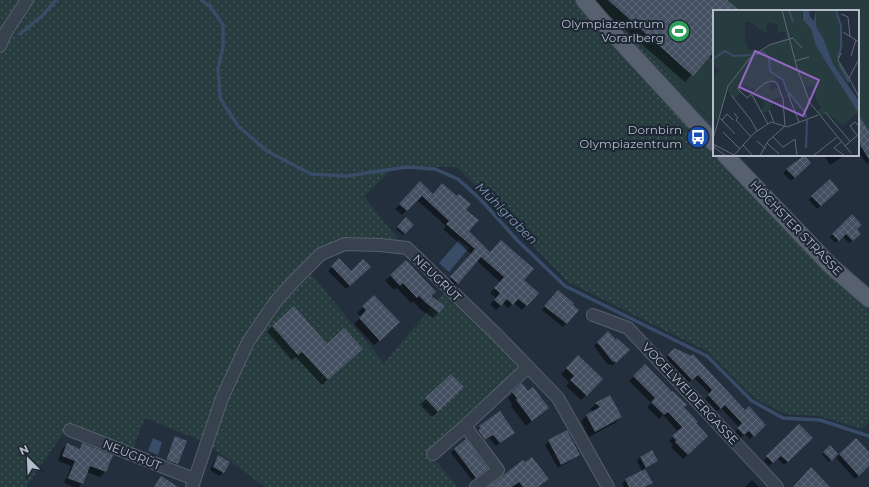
<svg xmlns="http://www.w3.org/2000/svg" width="869" height="487" font-family="Montserrat,sans-serif">
  <style>
    .grass { fill: url(#grass-dots) }
    .pitch { fill: #263c3f }
    .water { fill: #394c67 }
    .shadow { fill: #0007 }
    .lines { fill: none; stroke-linecap: round; stroke-linejoin: round }
    .stream { stroke: #394c67; stroke-width: 3.5 }
    .building { fill: url(#building-cross-hatch) }
    .minor-casing { stroke: #565f6c; stroke-width: 14 }
    .major-casing { stroke: #414a57; stroke-width: 18 }
    .minor { stroke: #38414e; stroke-width: 12 }
    .major { stroke: #56606e; stroke-width: 16 }
    .labels { text-anchor: middle; stroke-width: 4; stroke-linejoin: round; paint-order: stroke }
    .poi-label { font-size: 12px; fill: #b4bcc9; stroke: #1d2633; text-anchor: end }
    .street-label { font-size: 12px; fill: #b4bcc9; stroke: #1d2633 }
    .water-label { font-size: 13px; font-style: italic; fill: #7c92b1; stroke: #1d2633 }
    .inset-river { fill: none; stroke: #394c67; stroke-width: 2 }
    .inset-road { fill: none; stroke: #5e6776; stroke-width: 1 }
    .view { fill: #9266c3; fill-opacity: 0.15; stroke: #9266c3; stroke-width: 2 }
    .inset-edge { fill: none; stroke: #b4bcc9; stroke-width: 2 }
  </style>
  <defs>
    <pattern id="grass-dots" width="8" height="8" patternUnits="userSpaceOnUse"><rect width="8" height="8" fill="#263c3f"/><path d="M2 2h.1M6 6h.1" fill="none" stroke="#435659" stroke-width="1.8" stroke-linecap="round"/></pattern>
    <pattern id="building-cross-hatch" width="8" height="8" patternUnits="userSpaceOnUse"><rect width="8" height="8" fill="#455162"/><path d="M0 0l8 8M0 8l8-8" fill="none" stroke="#5d6877"/></pattern>
  </defs>
  <rect width="100%" height="100%" fill="#242f3e"/>
  <polygon class="grass" points="0,0 597,0 714,124 714,155 737,155 729,172 825,273 869,307 869,422 862,429 819,416 785,414 754,398 708,352 568,282 457,167 396,166 364,196 404,247 345,243 305,266 384,363 446,290 525,368 431,455 458,487 265,487 205,442 145,418 131,453 67,428 26,487 0,487"/>
  <polygon class="pitch" points="597,0 869,0 869,162 858,145 858,11 714,11 714,123"/>
  <g class="water">
    <polygon points="459,240 469,248 449,272 439,263"/>
    <polygon points="153,438 162,442 158,455 148,451"/>
  </g>
  <g class="shadow">
    <polygon points="596,0 726,0 738,11 714,11 714,60 709,56 685,82 594,2"/>
    <polygon points="858,116 869,132 869,162 867,164 858,152"/>
    <polygon points="802,155 810,163 791,181 783,173"/>
    <polygon points="824,155 845,155 830,165"/>
    <polygon points="420,183 433,195 465,210 468,231 490,253 537,293 522,310 514,303 508,308 503,303 496,310 490,304 496,298 490,293 500,282 477,261 453,288 447,282 471,254 443,229 446,226 417,200 402,215 395,209"/>
    <polygon points="834,193 817,209 809,200 812,196"/>
    <polygon points="852,216 856,230 860,234 849,243 842,236 835,243 830,237"/>
    <polygon points="406,219 413,225 403,235 396,229"/>
    <polygon points="339,260 351,272 369,267 346,289 328,271"/>
    <polygon points="406,262 430,296 444,306 433,318 420,309 413,301 411,303 397,288 394,290 385,281"/>
    <polygon points="554,295 578,310 563,327 542,310"/>
    <polygon points="374,296 399,322 374,345 354,324 361,317 357,313"/>
    <polygon points="272,326 327,345 356,354 322,385 296,357 292,360 267,332"/>
    <polygon points="608,333 616,341 629,350 612,366 610,364 608,365 594,346"/>
    <polygon points="675,350 745,411 765,425 750,439 745,434 740,438 735,432 739,427 721,408 717,411 705,399 710,394 694,378 688,383 665,359"/>
    <polygon points="578,357 602,379 581,400 566,386 569,382 561,374"/>
    <polygon points="645,365 683,407 695,423 703,441 683,459 671,447 673,445 669,441 678,432 663,415 659,419 647,407 651,403 629,381"/>
    <polygon points="451,375 463,387 432,417 420,405"/>
    <polygon points="522,384 528,392 548,408 526,426 511,406 512,404 508,398"/>
    <polygon points="609,396 621,417 615,423 589,437 581,421 587,416 593,412 590,409 596,404"/>
    <polygon points="499,413 510,436 496,446 489,438 481,443 476,430"/>
    <polygon points="799,426 811,438 784,465 777,458 769,466 764,460"/>
    <polygon points="175,437 186,442 175,465 165,461"/>
    <polygon points="856,439 869,453 869,465 855,479 836,458"/>
    <polygon points="549,441 579,455 575,458 558,468 545,445"/>
    <polygon points="67,444 78,449 82,445 111,456 105,472 100,477 87,472 82,483 79,487 74,487 64,483 66,478 81,484 81,482 67,477 71,466 58,461 62,449"/>
    <polygon points="830,447 837,454 829,462 822,454"/>
    <polygon points="454,449 483,472 472,480 451,453"/>
    <polygon points="652,451 657,461 653,464 644,469 652,483 647,487 624,487 622,484 626,480 642,471 637,461 640,457"/>
    <polygon points="219,457 223,472 220,476 210,470 215,460"/>
    <polygon points="523,462 538,487 490,487"/>
    <polygon points="752,480 759,487 745,487"/>
  </g>
  <g class="lines">
    <g class="stream">
      <polyline points="201,0 210,6 223,25 223,48 218,68 220,98 238,126 267,151 311,174 347,176 406,167 435,169 458,179 481,200 517,240 565,286 707,356 752,401 783,418 820,420 869,436"/>
      <polyline points="20,34 43,15 56,0"/>
    </g>
  </g>
  <g class="building">
    <polygon points="608,0 727,0 740,11 714,11 714,52 693,76"/>
    <polygon points="858,114 869,131 869,159 858,142"/>
    <polygon points="804,155 811,163 795,178 786,169"/>
    <polygon points="830,179 839,190 821,206 811,196"/>
    <polygon points="420,181 433,194 442,183 457,196 459,194 471,204 466,210 479,220 469,231 490,252 501,240 534,269 524,280 539,293 527,306 518,299 513,305 507,299 501,306 494,300 500,293 494,288 504,277 481,257 458,284 450,277 475,249 446,224 449,221 422,196 407,211 399,204"/>
    <polygon points="852,214 862,225 857,229 861,234 853,241 846,234 839,241 832,234"/>
    <polygon points="406,217 414,225 405,234 397,227"/>
    <polygon points="339,258 351,271 363,259 371,267 350,286 331,266"/>
    <polygon points="406,260 436,292 431,296 445,306 439,313 426,303 419,296 417,298 403,283 400,286 390,275"/>
    <polygon points="558,290 574,303 573,305 579,310 567,324 544,306"/>
    <polygon points="374,295 400,322 380,341 359,318 366,310 362,306"/>
    <polygon points="294,306 327,344 344,328 363,349 328,380 302,352 298,355 272,326"/>
    <polygon points="608,331 616,340 617,338 630,350 616,363 614,361 613,362 597,342"/>
    <polygon points="674,348 692,356 693,354 745,410 749,406 766,425 754,437 749,431 744,435 737,428 742,423 725,405 721,409 708,395 712,390 698,375 692,380 668,355"/>
    <polygon points="578,355 603,379 587,396 570,380 574,376 566,368"/>
    <polygon points="645,364 672,392 673,391 687,405 684,407 698,422 696,423 708,436 688,455 675,442 676,440 672,436 682,427 668,412 664,415 651,402 655,398 633,376"/>
    <polygon points="451,374 464,387 438,412 425,398"/>
    <polygon points="522,383 528,391 533,387 549,408 532,421 516,400 517,398 512,392"/>
    <polygon points="610,395 622,417 595,432 586,415 600,407 595,403"/>
    <polygon points="500,411 515,433 500,443 493,435 485,440 478,430 480,428 479,426"/>
    <polygon points="799,424 813,438 788,462 781,456 773,463 766,456"/>
    <polygon points="567,430 580,455 561,465 548,440"/>
    <polygon points="175,436 187,441 178,464 166,460"/>
    <polygon points="856,438 869,452 869,466 859,476 839,454"/>
    <polygon points="466,439 488,469 476,478 454,449"/>
    <polygon points="67,443 80,449 82,443 113,455 106,472 90,466 83,484 68,478 75,461 62,456"/>
    <polygon points="830,445 838,454 832,461 823,452"/>
    <polygon points="652,450 658,461 646,468 640,457"/>
    <polygon points="218,455 230,462 224,473 213,467"/>
    <polygon points="532,457 549,479 538,487 523,487 519,482 512,487 488,487 523,460 525,462"/>
    <polygon points="811,467 830,487 793,487"/>
    <polygon points="645,469 653,483 645,487 629,487 625,479"/>
    <polygon points="161,476 178,487 154,487"/>
  </g>
  <g class="lines">
    <g class="minor-casing">
      <g id="minor">
        <polyline points="0,46 6,32 27,0"/>
        <polyline points="593,315 628,328 777,487"/>
        <polyline points="465,426 498,470 476,487"/>
        <polyline points="70,430 194,479"/>
        <polyline points="433,454 465,426 528,367"/>
        <polyline points="192,487 222,398 248,342 276,301 294,281 321,254 345,244 380,245 407,248 496,334 558,398 608,487"/>
      </g>
    </g>
    <g class="major-casing">
      <g id="major">
        <polyline points="584,0 608,28 714,143"/>
        <polyline points="725,155 831,266 869,299"/>
      </g>
    </g>
    <use href="#minor" class="minor"/>
    <use href="#major" class="major"/>
  </g>
  <defs>
    <g id="stadium-disc" transform="scale(1.15)"><circle r="9.5" fill="#2e9e5b" stroke="#1d2633"/><path d="M0-5a6.5 5 0 1 0 0 10a6.5 5 0 1 0 0-10ZM-3.5-1.8h7v3.6h-7Z" fill="#fff"/></g>
    <g id="bus-disc" transform="scale(1.15)"><circle r="9.5" fill="#1a4fb4" stroke="#1d2633"/><path d="M-5-6H5V4H4V6H2V4H-2V6H-4V4H-5ZM-3.5-4V0h7V-4ZM-3.5 1.2v1.5H-2V1.2ZM2 1.2v1.5H3.5V1.2Z" fill="#fff"/></g>
  </defs>
  <g fill-rule="evenodd">
    <use href="#stadium-disc" x="679" y="31"/>
    <use href="#bus-disc" x="698" y="137"/>
  </g>
  <g class="labels">
    <g class="poi-label">
      <text x="664" y="28">Olympiazentrum<tspan x="664" dy="14">Vorarlberg</tspan></text>
      <text x="682" y="134">Dornbirn<tspan x="682" dy="14">Olympiazentrum</tspan></text>
    </g>
    <g class="street-label">
      <text transform="translate(796 228) rotate(46)" y="4">HÖCHSTER STRASSE</text>
      <text transform="translate(437 278) rotate(44)" y="4">NEUGRÜT</text>
      <text transform="translate(690 394) rotate(47)" y="4">VOGELWEIDERGASSE</text>
      <text transform="translate(132 455) rotate(22)" y="4">NEUGRÜT</text>
    </g>
    <g class="water-label">
      <text transform="translate(507 213) rotate(45)" y="5">Mühlgraben</text>
    </g>
  </g>
  <g transform="translate(713 10)">
    <rect width="146" height="146" fill="#242f3e"/>
    <path d="M0 0H71L97 95 95 100 91 101 86 98 75 81 70 69 66 67 62 68 64 73 56 71 58 81 65 77 69 86 59 89 58 98 50 104 48 99 52 96 50 92 39 77 37 79 33 75 26 80 28 83 21 89 14 80 4 112 0 106V66L7 60 0 54ZM32 12H37L53 24 54 12 64 14 65 23 72 21 74 27 47 40H36L32 31Z" fill="#263c3f" fill-rule="evenodd"/>
    <path d="M71 0H90L89 8 98 19 103 36 146 104H143L131 88 88 26 79 30ZM103 0H123L124 2 130 34 125 50 135 69V74L120 54 111 30 103 16Z" fill="#263c3f"/>
    <path d="M88 26 143 104 130 115 113 103 109 107 104 102 108 97 103 90 100 75 92 77 79 30Z" fill="#263c3f"/>
    <path d="M90 0H96L97 7 101 11 103 0V16L111 30 120 54 146 91V104L103 36 98 19 90 10Z" fill="#394c67"/>
    <path class="inset-river" d="M76 0 80 12M123 0 128 16V38L125 48M44 44 50 42 56 47 57 61 70 70 74 81 92 102 93 108M0 49 12 41 21 46 39 45M126 54 136 72M93 138 94 110"/>
    <path class="inset-road" d="M69 0 84 58 97 93 138 143M128 4 135 7 137 27M130 22 146 32M128 43 125 50 136 68M138 46 143 30M146 49 136 68 146 87M82 51 96 47M24 78 34 88 52 73 59 71 64 73 70 89 72 117M75 84 86 112M18 85 38 110 44 121M39 85 55 114M56 100 61 112M112 102 137 131M21 103 25 108 23 110 38 127M6 107 22 124M9 110 14 104 20 110M10 122 27 139M144 125 137 116 142 112 146 116M60 127 70 137 82 129 84 146M0 129 15 76 37 48 56 35 80 28 89 38M44 131 53 139M128 132 121 138 132 146M54 133 66 144M0 134 21 145 41 123 58 112 74 117 105 105M2 135V138L13 146M30 135 40 146M132 136 146 124M47 146 55 131 71 117M100 146 124 127"/>
    <path class="view" d="M42 41 106 70 90 106 26 77Z"/>
    <rect width="146" height="146" class="inset-edge"/>
  </g>
  <g transform="translate(28 459) rotate(336)" stroke="#1d2633" stroke-width="3" paint-order="stroke">
  <path d="M0-3L7 15L0 10L-7 15Z" fill="#b4bcc9"/>
  <text y="-6" font-size="11" font-weight="bold" text-anchor="middle" fill="#b4bcc9">N</text>
  </g>
</svg>
